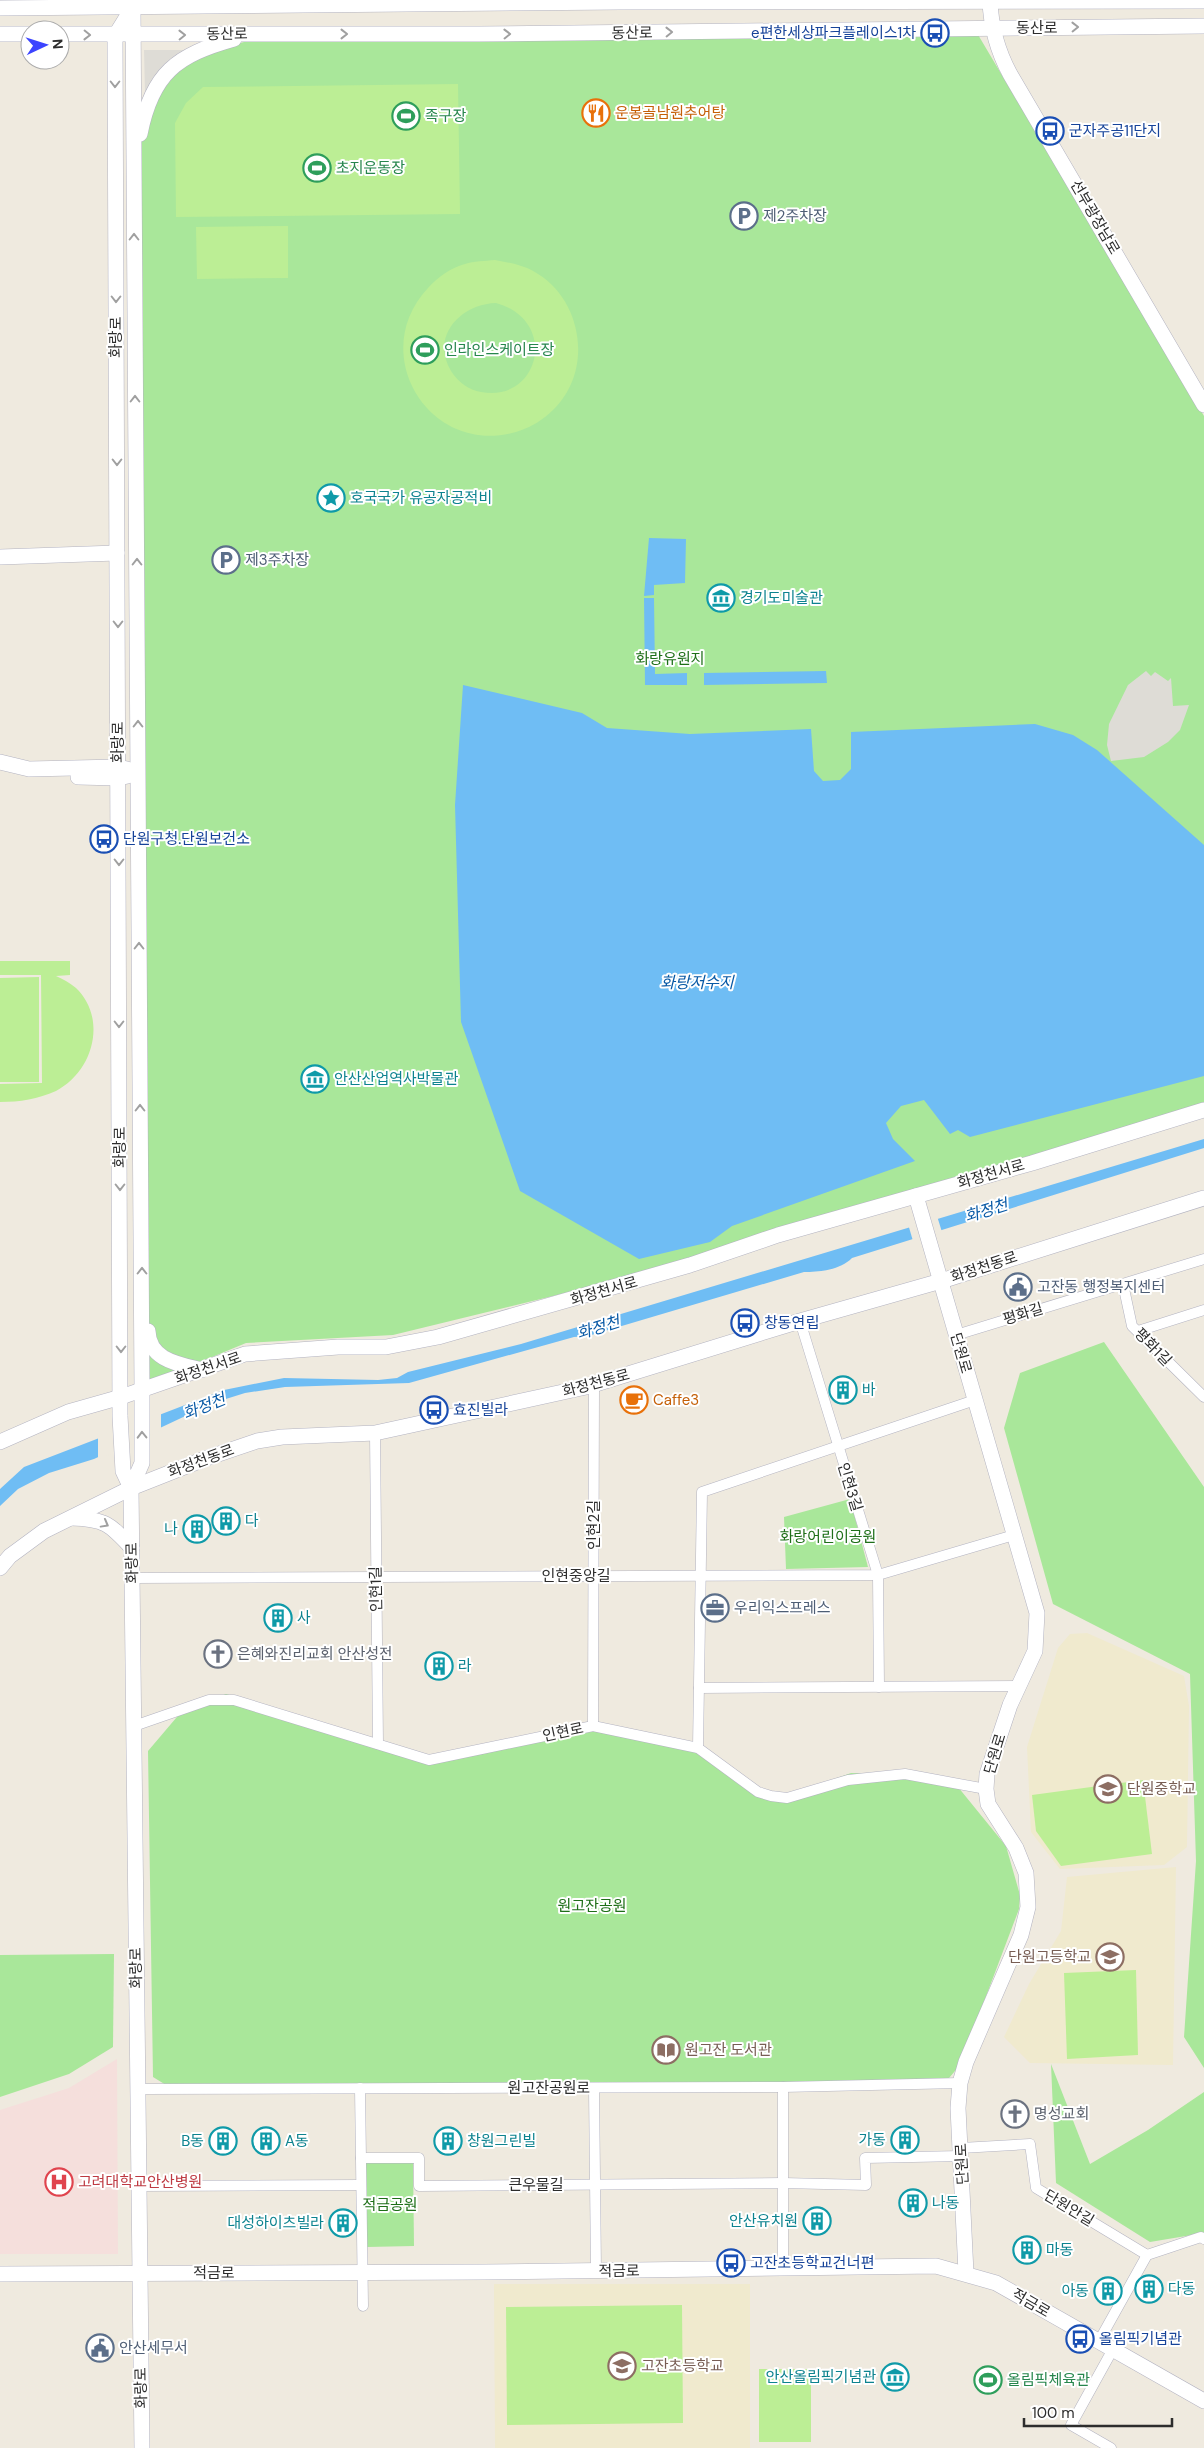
<svg xmlns="http://www.w3.org/2000/svg" width="1204" height="2448" font-family="'DM Sans','Noto Sans KR',sans-serif">
  <style>
    .education { fill: #f0eace }
    .medical { fill: #f5dfdc }
    .green { fill: #a9e79a }
    .pitch { fill: #bcee95; fill-rule: evenodd }
    .plaza { fill: #dedcd6 }
    .water { fill: #6fbdf4 }
    .pier { fill: #efeadf }
    .lines { fill: none; stroke-linecap: round; stroke-linejoin: round }
    .street-casing { stroke: #b3b3c1; stroke-width: 11 }
    .secondary-casing { stroke: #b3b3c1; stroke-width: 16 }
    .street { stroke: #fff; stroke-width: 10 }
    .secondary { stroke: #fff; stroke-width: 15 }
    .oneway { stroke: #a0a0a0 }
    .labels { text-anchor: middle; stroke-width: 4; stroke-linejoin: round; paint-order: stroke }
    .street-label { font-size: 15px; fill: #2d2d2d; stroke: #fff }
    .transit-label { font-size: 15px; fill: #164399; stroke: #fff; text-anchor: start }
    .food-label { font-size: 15px; fill: #c56008; stroke: #fff; text-anchor: start }
    .leisure-label { font-size: 15px; fill: #27864d; stroke: #fff; text-anchor: start }
    .service-label { font-size: 15px; fill: #4e5e75; stroke: #fff; text-anchor: start }
    .culture-label { font-size: 15px; fill: #0d838f; stroke: #fff; text-anchor: start }
    .park-label { font-size: 15px; fill: #1e6f18; stroke: #fff }
    .worship-label { font-size: 15px; fill: #5b616d; stroke: #fff; text-anchor: start }
    .education-label { font-size: 15px; fill: #785e54; stroke: #fff; text-anchor: start }
    .health-label { font-size: 15px; fill: #be3a42; stroke: #fff; text-anchor: start }
    .water-label { font-size: 16px; font-style: italic; fill: #0859a5; stroke: #fff }
  </style>
  <rect width="100%" height="100%" fill="#efeadf"/>
  <g class="education">
    <polygon points="1087,1633 1184,1676 1189,1706 1187,1847 1164,1865 1060,1869 1031,1832 1027,1747 1058,1648 1070,1634"/>
    <polygon points="1176,1867 1173,2065 1030,2063 1004,2037 1029,1984 1061,1931 1067,1877"/>
    <polygon points="494,2284 750,2284 750,2448 495,2448"/>
  </g>
  <polygon class="medical" points="117,2059 118,2254 0,2254 0,2110 69,2088"/>
  <g class="green">
    <path d="M977 33 1204 416V1103L631 1277 393 1335 246 1343 135 1389 134 169C154 93 161 62 244 42Z"/>
    <polygon points="1104,1342 1204,1487 1204,2068 1184,2037 1196,1861 1190,1674 1053,1604 1004,1428 1020,1373"/>
    <polygon points="850,1499 868,1567 786,1569 784,1517"/>
    <polygon points="226,1694 427,1756 581,1725 697,1745 755,1789 787,1796 851,1773 886,1774 958,1787 1006,1846 1020,1895 1019,1909 960,2065 944,2084 166,2085 153,2077 148,1751 182,1711"/>
    <polygon points="114,1954 113,2047 69,2074 0,2097 0,1955"/>
    <polygon points="1051,2064 1090,2164 1148,2130 1204,2092 1204,2233 1150,2242 1056,2183"/>
    <polygon points="413,2162 414,2246 367,2247 366,2163"/>
  </g>
  <g class="pitch">
    <polygon points="458,84 460,214 176,217 175,123 186,103 203,87"/>
    <polygon points="288,226 288,278 197,279 196,227"/>
    <path d="M495 260C510 263 525 265 538 274 574 296 588 346 571 384 561 407 540 425 516 432 430 457 366 354 428 288 438 277 450 268 465 264 474 261 485 261 495 260ZM496 303C560 321 539 403 481 392 469 390 458 382 451 371 430 336 461 304 496 303Z"/>
    <path d="M0 961H70V975L56 976C63 979 70 983 76 988 108 1019 93 1072 56 1091 38 1099 20 1102 0 1102V1084L42 1083 41 975H0Z"/>
    <polygon points="39,977 39,1082 0,1082 0,978"/>
    <polygon points="1143,1780 1152,1854 1061,1866 1036,1831 1032,1795"/>
    <polygon points="1136,1970 1138,2055 1067,2059 1064,1973"/>
    <polygon points="682,2305 683,2423 507,2425 506,2307"/>
    <rect x="759" y="2369" width="52" height="73"/>
  </g>
  <g class="plaza">
    <polygon points="144,50 187,50 166,66 145,93"/>
    <polygon points="1146,671 1151,676 1155,672 1168,681 1171,678 1173,706 1189,705 1180,730 1168,742 1144,757 1111,761 1107,745 1109,724 1128,685"/>
  </g>
  <g class="water">
    <polygon points="649,538 686,539 685,583 654,585 654,595 644,596"/>
    <polygon points="644,598 654,598 655,674 687,673 687,685 645,685"/>
    <polygon points="826,671 827,683 704,685 704,673"/>
    <polygon points="463,685 582,713 607,728 690,734 811,729 814,771 823,781 840,780 851,769 851,732 1035,724 1073,735 1097,750 1204,845 1204,1076 970,1137 958,1130 950,1134 924,1100 901,1106 886,1123 893,1139 915,1161 732,1226 710,1242 639,1259 520,1191 461,1022 455,805"/>
    <path d="M1204 1139V1148L852 1258C840 1270 820 1272 804 1272L588 1336 574 1337 409 1383 285 1387 245 1393 213 1403 94 1459 49 1473 18 1489 0 1506V1489L24 1467 224 1390 284 1378 378 1380 397 1378 408 1372 521 1344Z"/>
  </g>
  <g class="pier">
    <polygon points="937,1216 942,1232 913,1241 908,1224"/>
    <polygon points="161,1412 161,1430 98,1460 98,1436"/>
  </g>
  <g class="lines">
    <g class="street-casing">
      <g id="street">
        <polyline points="1123,1284 1132,1326 1204,1397"/>
        <polyline points="800,1321 878,1575 879,1687"/>
        <polyline points="1138,1331 1204,1310"/>
        <polyline points="956,1335 1204,1259"/>
        <polyline points="375,1433 378,1744"/>
        <polyline points="132,1578 878,1575 1014,1535"/>
        <polyline points="699,1688 1019,1686"/>
        <polyline points="134,1726 209,1700 234,1700 429,1760 593,1726 698,1748 758,1792 771,1796 787,1798 848,1780 905,1774 986,1789"/>
        <polyline points="593,1726 594,1385"/>
        <polyline points="698,1748 702,1492 975,1400"/>
        <polyline points="783,2087 783,2269"/>
        <polyline points="360,2088 363,2306"/>
        <polyline points="594,2088 596,2271"/>
        <polyline points="138,2089 783,2087 960,2083"/>
        <polyline points="961,2148 1030,2144 1036,2188 1147,2255 1201,2237 1204,2239"/>
        <polyline points="361,2158 419,2158 419,2186 783,2183 866,2185 865,2158 961,2156"/>
        <polyline points="138,2186 361,2185"/>
        <polyline points="1099,2341 1147,2255"/>
        <polyline points="1111,2448 1071,2425 1113,2349"/>
      </g>
    </g>
    <g class="secondary-casing">
      <g id="secondary">
        <path d="M990 1C991 28 997 50 1010 74L1204 405"/>
        <polyline points="133,7 142,1390 142,1463 131,1488 142,2448"/>
        <polyline points="0,8 620,2 1204,1"/>
        <polyline points="0,34 30,34"/>
        <polyline points="60,34 479,34 1204,26"/>
        <path d="M140 134C152 73 177 55 234 39"/>
        <polyline points="0,557 117,553"/>
        <polyline points="0,762 29,769 118,767 127,769"/>
        <polyline points="78,777 118,778 128,776"/>
        <polyline points="916,1196 1037,1613 1035,1651 1010,1705 987,1774 986,1789 988,1804 1016,1848 1026,1873 1028,1907 1021,1935 966,2062 960,2083 958,2108 966,2273"/>
        <path d="M148 1331C149 1360 178 1364 202 1370"/>
        <polyline points="0,1442 68,1412 121,1397 245,1354 338,1347 386,1347 438,1337 690,1265 778,1235 1032,1163 1204,1110"/>
        <polyline points="131,1488 123,1471 120,1416 115,36 133,7"/>
        <path d="M72 1518C105 1519 110 1524 132 1548"/>
        <polyline points="0,1568 10,1556 44,1531 131,1488 207,1458 257,1441 282,1437 375,1433 586,1387 800,1321 941,1281 1204,1198"/>
        <polyline points="0,2274 484,2272 936,2266 996,2283 1204,2401"/>
      </g>
    </g>
    <use href="#street" class="street"/>
    <use href="#secondary" class="secondary"/>
  </g>
  <defs><path id="oneway-chevron" d="M-2-3.5L2.5 0L-2 3.5" fill="none" stroke-width="1.6" stroke-linecap="round" stroke-linejoin="round" transform="scale(1.25)"/></defs>
  <g class="oneway">
    <use href="#oneway-chevron" transform="translate(1075 27) rotate(-1)"/>
    <use href="#oneway-chevron" transform="translate(669 32) rotate(-1)"/>
    <use href="#oneway-chevron" transform="translate(344 34)"/>
    <use href="#oneway-chevron" transform="translate(507 34) rotate(-1)"/>
    <use href="#oneway-chevron" transform="translate(87 35) rotate(1)"/>
    <use href="#oneway-chevron" transform="translate(182 35) rotate(-1)"/>
    <use href="#oneway-chevron" transform="translate(115 84) rotate(90)"/>
    <use href="#oneway-chevron" transform="translate(134 237) rotate(-90)"/>
    <use href="#oneway-chevron" transform="translate(116 299) rotate(90)"/>
    <use href="#oneway-chevron" transform="translate(135 399) rotate(-90)"/>
    <use href="#oneway-chevron" transform="translate(117 462) rotate(90)"/>
    <use href="#oneway-chevron" transform="translate(137 562) rotate(-90)"/>
    <use href="#oneway-chevron" transform="translate(118 624) rotate(90)"/>
    <use href="#oneway-chevron" transform="translate(138 724) rotate(-90)"/>
    <use href="#oneway-chevron" transform="translate(119 862) rotate(90)"/>
    <use href="#oneway-chevron" transform="translate(139 946) rotate(-90)"/>
    <use href="#oneway-chevron" transform="translate(119 1024) rotate(90)"/>
    <use href="#oneway-chevron" transform="translate(140 1108) rotate(-90)"/>
    <use href="#oneway-chevron" transform="translate(120 1187) rotate(90)"/>
    <use href="#oneway-chevron" transform="translate(142 1271) rotate(-90)"/>
    <use href="#oneway-chevron" transform="translate(121 1349) rotate(90)"/>
    <use href="#oneway-chevron" transform="translate(142 1435) rotate(-91)"/>
    <use href="#oneway-chevron" transform="translate(105 1524) rotate(29)"/>
  </g>
  <defs>
    <g id="bus-ring" transform="scale(1.4375)"><circle r="9.5" fill="#fff" stroke="#1a4fb4" stroke-width="1.5"/><path d="M-5-6H5V4H4V6H2V4H-2V6H-4V4H-5ZM-3.5-4V0h7V-4ZM-3.5 1.2v1.5H-2V1.2ZM2 1.2v1.5H3.5V1.2Z" fill="#1a4fb4"/></g>
    <g id="restaurant-ring" transform="scale(1.4375)"><circle r="9.5" fill="#fff" stroke="#e8710a" stroke-width="1.5"/><path d="M-5-6h1v4h1v-4h1v4h1v-4h1v5L-1.5 .5V6h-2V.5L-5-1ZM5-6V6H3V1.5H1.5Q1.5-4 5-6Z" fill="#e8710a"/></g>
    <g id="stadium-ring" transform="scale(1.4375)"><circle r="9.5" fill="#fff" stroke="#2e9e5b" stroke-width="1.5"/><path d="M0-5a6.5 5 0 1 0 0 10a6.5 5 0 1 0 0-10ZM-3.5-1.8h7v3.6h-7Z" fill="#2e9e5b"/></g>
    <g id="parking-ring" transform="scale(1.4375)"><circle r="9.5" fill="#fff" stroke="#5c6f8a" stroke-width="1.5"/><path d="M-3.5-5.5H1a3.5 3.5 0 0 1 0 7H-1V5.5H-3.5ZM-1-3.4V-.6H.8a1.4 1.4 0 0 0 0-2.8Z" fill="#5c6f8a"/></g>
    <g id="sight-ring" transform="scale(1.4375)"><circle r="9.5" fill="#fff" stroke="#0f9aa8" stroke-width="1.5"/><path d="M0-6L1.8-2.2L6-1.7L2.9 1.2L3.7 5.4L0 3.3L-3.7 5.4L-2.9 1.2L-6-1.7L-1.8-2.2Z" fill="#0f9aa8"/></g>
    <g id="museum-ring" transform="scale(1.4375)"><circle r="9.5" fill="#fff" stroke="#0f9aa8" stroke-width="1.5"/><path d="M0-6L6-3V-2H-6V-3ZM-5-1h2V3h-2ZM-1-1h2V3h-2ZM3-1h2V3H3ZM-6 4H6V6H-6Z" fill="#0f9aa8"/></g>
    <g id="civic-ring" transform="scale(1.4375)"><circle r="9.5" fill="#fff" stroke="#5c6f8a" stroke-width="1.5"/><path d="M-.6-6.5H3V-4.5H.6V-3L4-1V1h2V6H-6V1h2V-1L-.6-3ZM-1.2 2.5V6h2.4V2.5Z" fill="#5c6f8a"/></g>
    <g id="building-ring" transform="scale(1.4375)"><circle r="9.5" fill="#fff" stroke="#0f9aa8" stroke-width="1.5"/><path d="M-4-6H4V6H1V3H-1V6H-4ZM-2.5-4.3h1.7v1.8h-1.7ZM.8-4.3h1.7v1.8H.8ZM-2.5-1h1.7V.8h-1.7ZM.8-1h1.7V.8H.8Z" fill="#0f9aa8"/></g>
    <g id="cafe-ring" transform="scale(1.4375)"><circle r="9.5" fill="#fff" stroke="#e8710a" stroke-width="1.5"/><path d="M-5.5-4.5H6V0H3Q3 3.5 0 3.5H-2.5Q-5.5 3.5-5.5 0ZM3-3.2v2h1.7v-2ZM-6 4.5H4V6H-6Z" fill="#e8710a"/></g>
    <g id="office-ring" transform="scale(1.4375)"><circle r="9.5" fill="#fff" stroke="#5c6f8a" stroke-width="1.5"/><path d="M-6-3h4V-5.5h4V-3h4V5H-6ZM-1-4.5V-3h2v-1.5ZM-6 0V1H6V0Z" fill="#5c6f8a"/></g>
    <g id="church-ring" transform="scale(1.4375)"><circle r="9.5" fill="#fff" stroke="#6b7280" stroke-width="1.5"/><path d="M-1.2-6h2.4v3.5h3.3v2.4h-3.3V6h-2.4V-.1h-3.3v-2.4h3.3Z" fill="#6b7280"/></g>
    <g id="school-ring" transform="scale(1.4375)"><circle r="9.5" fill="#fff" stroke="#8d6e63" stroke-width="1.5"/><path d="M0-5L7-2L0 1L-7-2ZM-4 1L0 2.5L4 1V4Q0 6-4 4Z" fill="#8d6e63"/></g>
    <g id="library-ring" transform="scale(1.4375)"><circle r="9.5" fill="#fff" stroke="#8d6e63" stroke-width="1.5"/><path d="M-6-4Q-3-5.5-.7-3.5V5Q-3 3-6 4ZM6-4Q3-5.5 .7-3.5V5Q3 3 6 4Z" fill="#8d6e63"/></g>
    <g id="hospital-ring" transform="scale(1.4375)"><circle r="9.5" fill="#fff" stroke="#e0444e" stroke-width="1.5"/><path d="M-5-5h3v3.5h4V-5h3V5h-3V1.5h-4V5h-3Z" fill="#e0444e"/></g>
  </defs>
  <g fill-rule="evenodd">
    <use href="#bus-ring" x="935" y="33"/>
    <use href="#restaurant-ring" x="596" y="113"/>
    <use href="#stadium-ring" x="406" y="116"/>
    <use href="#bus-ring" x="1050" y="131"/>
    <use href="#stadium-ring" x="317" y="168"/>
    <use href="#parking-ring" x="744" y="216"/>
    <use href="#stadium-ring" x="425" y="350"/>
    <use href="#sight-ring" x="331" y="498"/>
    <use href="#parking-ring" x="226" y="560"/>
    <use href="#museum-ring" x="721" y="598"/>
    <use href="#bus-ring" x="104" y="839"/>
    <use href="#museum-ring" x="315" y="1079"/>
    <use href="#civic-ring" x="1018" y="1287"/>
    <use href="#bus-ring" x="745" y="1323"/>
    <use href="#building-ring" x="843" y="1390"/>
    <use href="#cafe-ring" x="634" y="1400"/>
    <use href="#bus-ring" x="434" y="1410"/>
    <use href="#building-ring" x="226" y="1521"/>
    <use href="#building-ring" x="197" y="1529"/>
    <use href="#office-ring" x="715" y="1608"/>
    <use href="#building-ring" x="278" y="1618"/>
    <use href="#church-ring" x="218" y="1654"/>
    <use href="#building-ring" x="439" y="1666"/>
    <use href="#school-ring" x="1108" y="1789"/>
    <use href="#school-ring" x="1110" y="1957"/>
    <use href="#library-ring" x="666" y="2050"/>
    <use href="#church-ring" x="1015" y="2114"/>
    <use href="#building-ring" x="905" y="2140"/>
    <use href="#building-ring" x="223" y="2141"/>
    <use href="#building-ring" x="266" y="2141"/>
    <use href="#building-ring" x="448" y="2141"/>
    <use href="#hospital-ring" x="59" y="2182"/>
    <use href="#building-ring" x="913" y="2203"/>
    <use href="#building-ring" x="817" y="2221"/>
    <use href="#building-ring" x="343" y="2223"/>
    <use href="#building-ring" x="1027" y="2250"/>
    <use href="#bus-ring" x="731" y="2263"/>
    <use href="#building-ring" x="1149" y="2289"/>
    <use href="#building-ring" x="1108" y="2291"/>
    <use href="#bus-ring" x="1080" y="2339"/>
    <use href="#civic-ring" x="100" y="2348"/>
    <use href="#school-ring" x="622" y="2366"/>
    <use href="#museum-ring" x="895" y="2377"/>
    <use href="#stadium-ring" x="988" y="2380"/>
  </g>
  <g class="labels">
    <g class="street-label">
      <text x="1037" y="33">동산로</text>
      <text transform="translate(632 33) rotate(-1)" y="5">동산로</text>
      <text transform="translate(227 34) rotate(-1)" y="5">동산로</text>
      <text transform="translate(1095 217) rotate(60)" y="5">선부광장남로</text>
      <text transform="translate(116 337) rotate(-90)" y="5">화랑로</text>
      <text transform="translate(118 742) rotate(-90)" y="5">화랑로</text>
      <text transform="translate(120 1147) rotate(-90)" y="5">화랑로</text>
      <text transform="translate(991 1174) rotate(-16)" y="5">화정천서로</text>
      <text transform="translate(984 1267) rotate(-18)" y="5">화정천동로</text>
      <text transform="translate(604 1291) rotate(-16)" y="5">화정천서로</text>
      <text transform="translate(1023 1314) rotate(-17)" y="5">평화길</text>
      <text transform="translate(1153 1347) rotate(46)" y="5">평화1길</text>
      <text transform="translate(961 1353) rotate(74)" y="5">단원로</text>
      <text transform="translate(208 1368) rotate(-19)" y="5">화정천서로</text>
      <text transform="translate(596 1383) rotate(-15)" y="5">화정천동로</text>
      <text transform="translate(201 1461) rotate(-20)" y="5">화정천동로</text>
      <text transform="translate(850 1487) rotate(73)" y="5">인현3길</text>
      <text transform="translate(594 1525) rotate(-90)" y="5">인현2길</text>
      <text transform="translate(132 1563) rotate(-91)" y="5">화랑로</text>
      <text x="576" y="1581">인현중앙길</text>
      <text transform="translate(376 1589) rotate(-91)" y="5">인현1길</text>
      <text transform="translate(563 1732) rotate(-12)" y="5">인현로</text>
      <text transform="translate(995 1754) rotate(-73)" y="5">단원로</text>
      <text transform="translate(136 1968) rotate(-91)" y="5">화랑로</text>
      <text x="549" y="2093">원고잔공원로</text>
      <text transform="translate(962 2164) rotate(-93)" y="5">단원로</text>
      <text x="536" y="2190">큰우물길</text>
      <text transform="translate(1069 2208) rotate(31)" y="5">단원안길</text>
      <text transform="translate(619 2271) rotate(-1)" y="5">적금로</text>
      <text x="214" y="2278">적금로</text>
      <text transform="translate(1031 2303) rotate(30)" y="5">적금로</text>
      <text transform="translate(141 2388) rotate(-91)" y="5">화랑로</text>
    </g>
    <g class="transit-label">
      <text x="916" y="38" text-anchor="end">e편한세상파크플레이스1차</text>
      <text x="1069" y="136">군자주공11단지</text>
      <text x="123" y="844">단원구청.단원보건소</text>
      <text x="764" y="1328">창동연립</text>
      <text x="453" y="1415">효진빌라</text>
      <text x="750" y="2268">고잔초등학교건너편</text>
      <text x="1099" y="2344">올림픽기념관</text>
    </g>
    <g class="food-label">
      <text x="615" y="118">운봉골남원추어탕</text>
      <text x="653" y="1405">Caffe3</text>
    </g>
    <g class="leisure-label">
      <text x="425" y="121">족구장</text>
      <text x="336" y="173">초지운동장</text>
      <text x="444" y="355">인라인스케이트장</text>
      <text x="1007" y="2385">올림픽체육관</text>
    </g>
    <g class="service-label">
      <text x="763" y="221">제2주차장</text>
      <text x="245" y="565">제3주차장</text>
      <text x="1037" y="1292">고잔동 행정복지센터</text>
      <text x="734" y="1613">우리익스프레스</text>
      <text x="119" y="2353">안산세무서</text>
    </g>
    <g class="culture-label">
      <text x="350" y="503">호국국가 유공자공적비</text>
      <text x="740" y="603">경기도미술관</text>
      <text x="334" y="1084">안산산업역사박물관</text>
      <text x="862" y="1395">바</text>
      <text x="245" y="1526">다</text>
      <text x="178" y="1534" text-anchor="end">나</text>
      <text x="297" y="1623">사</text>
      <text x="458" y="1671">라</text>
      <text x="886" y="2145" text-anchor="end">가동</text>
      <text x="204" y="2146" text-anchor="end">B동</text>
      <text x="285" y="2146">A동</text>
      <text x="467" y="2146">창원그린빌</text>
      <text x="932" y="2208">나동</text>
      <text x="798" y="2226" text-anchor="end">안산유치원</text>
      <text x="324" y="2228" text-anchor="end">대성하이츠빌라</text>
      <text x="1046" y="2255">마동</text>
      <text x="1168" y="2294">다동</text>
      <text x="1089" y="2296" text-anchor="end">아동</text>
      <text x="876" y="2382" text-anchor="end">안산올림픽기념관</text>
    </g>
    <g class="park-label">
      <text x="670" y="664">화랑유원지</text>
      <text x="828" y="1542">화랑어린이공원</text>
      <text x="592" y="1911">원고잔공원</text>
      <text x="390" y="2210">적금공원</text>
    </g>
    <g class="worship-label">
      <text x="237" y="1659">은혜와진리교회 안산성전</text>
      <text x="1034" y="2119">명성교회</text>
    </g>
    <g class="education-label">
      <text x="1127" y="1794">단원중학교</text>
      <text x="1091" y="1962" text-anchor="end">단원고등학교</text>
      <text x="685" y="2055">원고잔 도서관</text>
      <text x="641" y="2371">고잔초등학교</text>
    </g>
    <g class="health-label">
      <text x="78" y="2187">고려대학교안산병원</text>
    </g>
    <g class="water-label">
      <text x="697" y="988">화랑저수지</text>
      <text transform="translate(986 1210) rotate(-17)" y="6">화정천</text>
      <text transform="translate(598 1327) rotate(-17)" y="6">화정천</text>
      <text transform="translate(204 1406) rotate(-22)" y="6">화정천</text>
    </g>
  </g>
  <g transform="translate(45 45) rotate(86)"><circle r="24" fill="#ffffff" stroke="#ababab"/>
  <path d="M0-4L9 19L0 12L-9 19Z" fill="#3c44ff"/>
  <text y="-8" font-size="14" font-weight="bold" text-anchor="middle" fill="#2d2d2d">N</text>
  </g>
  <path d="M1024 2418v8h148v-8" fill="none" stroke="#2d2d2d" stroke-width="2.5"/>
  <text x="1032" y="2418" font-size="15" fill="#2d2d2d" stroke="#ffffff" stroke-width="4" paint-order="stroke">100 m</text>
</svg>
